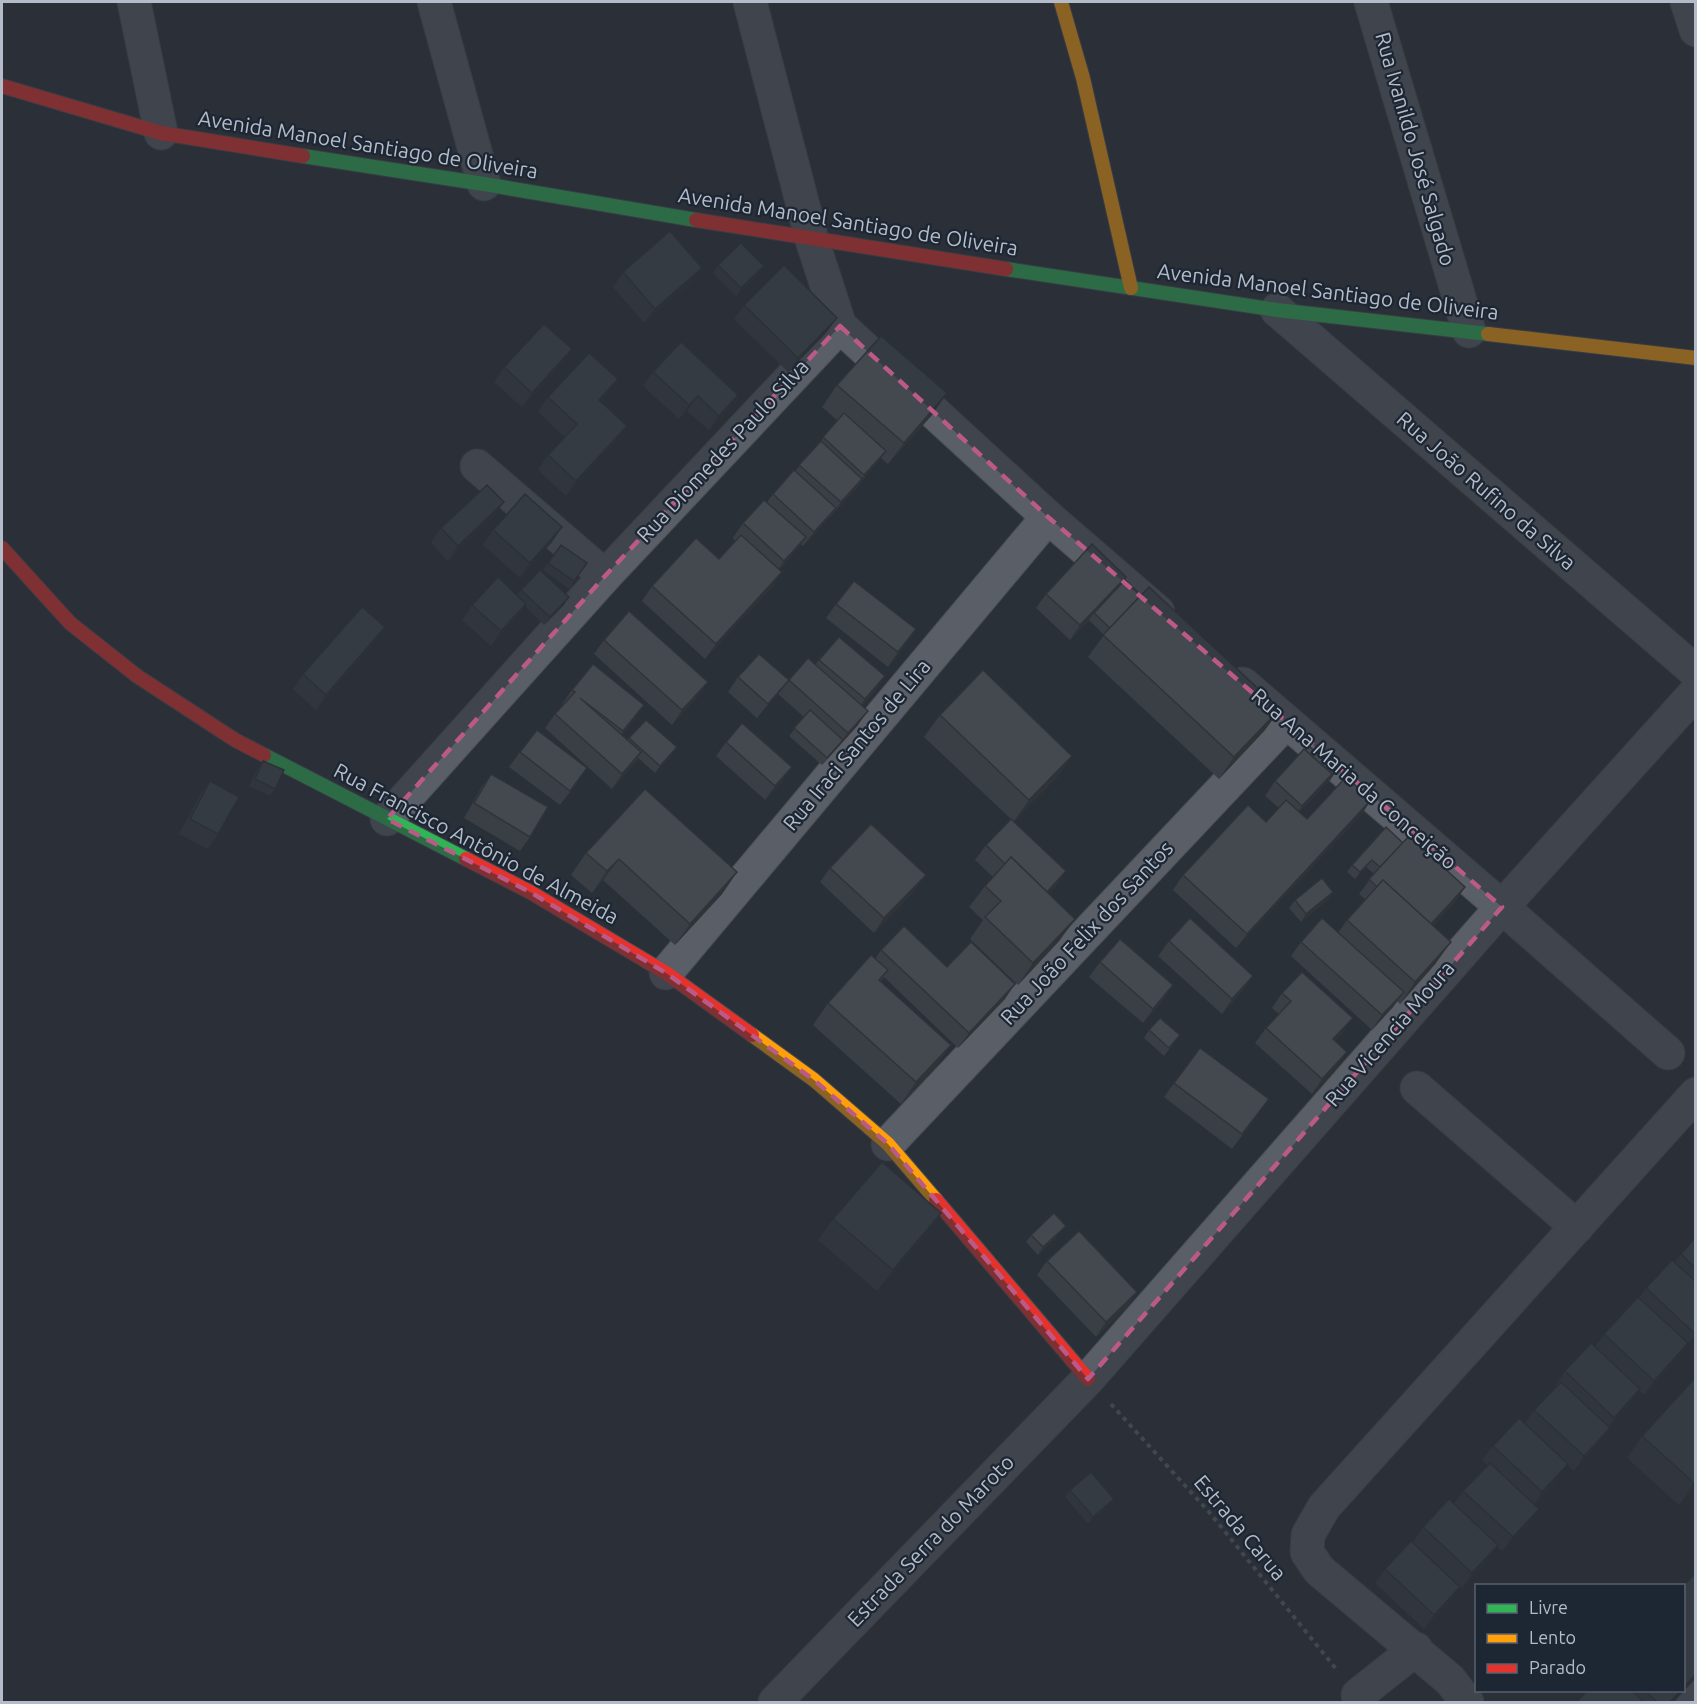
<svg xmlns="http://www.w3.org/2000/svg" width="1697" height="1704" font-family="Ubuntu,sans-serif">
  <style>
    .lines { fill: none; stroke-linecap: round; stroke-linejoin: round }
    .street-casing { stroke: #484c53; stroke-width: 35 }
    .fast-casing { stroke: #484c53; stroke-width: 16 }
    .slow-casing { stroke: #484c53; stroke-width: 16 }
    .jam-casing { stroke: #484c53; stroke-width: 16 }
    .path { stroke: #5d636a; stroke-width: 4; stroke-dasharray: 4.5 4.5; stroke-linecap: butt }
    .street { stroke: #5a5e66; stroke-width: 33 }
    .fast { stroke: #30b455; stroke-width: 14 }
    .slow { stroke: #ff9f0a; stroke-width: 14 }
    .jam { stroke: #e5322d; stroke-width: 14 }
    .wall { fill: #3a3f45 }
    .shaded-wall { fill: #303338 }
    .building { fill: #444950; stroke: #303338; stroke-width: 1.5 }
    .marked { fill: none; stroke: #bc5a87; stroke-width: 4.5; stroke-dasharray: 12 8; stroke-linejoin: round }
    .labels { text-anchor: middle; stroke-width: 4.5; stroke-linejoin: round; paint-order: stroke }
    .street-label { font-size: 21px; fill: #b4bcc9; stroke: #1d2633 }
  </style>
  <rect width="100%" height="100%" fill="#2a3038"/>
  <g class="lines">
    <g class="street-casing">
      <g id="street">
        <polyline points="134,2 161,133"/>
        <polyline points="434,2 484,184"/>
        <polyline points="750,2 812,240 840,326 1048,517 1158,612"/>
        <polyline points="1371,2 1469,331"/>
        <polyline points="1687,2 1696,30"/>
        <polyline points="1277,310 1696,672"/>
        <polyline points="477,466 605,576"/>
        <polyline points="1243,684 1502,907 1668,1053"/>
        <polyline points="387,819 605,576 840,326"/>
        <polyline points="666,973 1048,517"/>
        <polyline points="1417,1088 1577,1227"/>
        <polyline points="888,1144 1286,722"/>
        <polyline points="1358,1695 1416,1649"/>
        <polyline points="775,1702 1088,1379 1502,907 1696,692"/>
        <polyline points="1467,1702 1450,1680 1319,1570 1307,1552 1308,1535 1324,1507 1696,1094"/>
        <polyline points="1689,1702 1696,1696"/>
      </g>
    </g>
    <g class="fast-casing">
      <g id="fast">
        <polyline points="303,156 484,184 696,220"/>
        <polyline points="1006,269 1277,310 1488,334"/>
        <polyline points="264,755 466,859"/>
      </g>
    </g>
    <g class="slow-casing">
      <g id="slow">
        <polyline points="1061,2 1083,78 1131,288"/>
        <polyline points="1488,334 1696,358"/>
        <polyline points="752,1035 814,1080 888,1144 936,1200"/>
      </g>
    </g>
    <g class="jam-casing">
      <g id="jam">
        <polyline points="2,86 161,133 303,156"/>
        <polyline points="696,220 1006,269"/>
        <polyline points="2,548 70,623 137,676 235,740 264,755"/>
        <polyline points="466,859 530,892 666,973 752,1035"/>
        <polyline points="936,1200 1088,1379"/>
      </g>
    </g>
    <polyline class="path" points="1111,1404 1209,1512 1337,1670"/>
    <use href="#street" class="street"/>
    <use href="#fast" class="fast"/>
    <use href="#slow" class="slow"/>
    <use href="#jam" class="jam"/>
  </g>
  <g class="wall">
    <polygon points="718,265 759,273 736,296 713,273"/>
    <polygon points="702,268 692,283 644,323 613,287 623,272"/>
    <polygon points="744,305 827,332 788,372 734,319"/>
    <polygon points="572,349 562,364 522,407 494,382 504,367"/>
    <polygon points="653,372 738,395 728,409 709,430 687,411 679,419 643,386"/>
    <polygon points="618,379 607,394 600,402 627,426 616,440 566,496 538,470 548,455 565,437 538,412 548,397"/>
    <polygon points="837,385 947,393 932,415 888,464 881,458 852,493 830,517 830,516 825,522 803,546 801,544 795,551 779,570 772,587 705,659 642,601 652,586 719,559 735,541 733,538 743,523 767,502 773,494 795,471 838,421 822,407"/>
    <polygon points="494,517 448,561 431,543 441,528"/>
    <polygon points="493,530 552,542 520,578 483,545"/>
    <polygon points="561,545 587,563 569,589 543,570"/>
    <polygon points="1122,583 1141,595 1280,709 1265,730 1219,779 1088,657 1104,635 1089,620 1070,640 1036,608 1046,594"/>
    <polygon points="521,590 564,605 544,625 525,606 516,618 491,646 462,620 472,605 517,595"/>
    <polygon points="836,604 906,644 888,667 826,618"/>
    <polygon points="604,640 697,697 672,725 594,654"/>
    <polygon points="375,642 316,710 293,689 303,674"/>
    <polygon points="819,660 885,676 875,691 862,705 858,725 822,765 789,736 804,717 778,694 757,718 728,692 738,677 789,680 816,664"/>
    <polygon points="572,690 644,705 622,735 628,740 629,738 677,747 672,754 655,773 638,758 631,767 612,789 545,728 555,714 563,705 562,704"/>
    <polygon points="940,715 1072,756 1057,777 1014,821 1066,871 1056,886 1049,893 1060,940 1018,985 970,939 983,920 969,907 985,886 993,877 975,860 986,845 1011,819 924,737"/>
    <polygon points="726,742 782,782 765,800 716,756"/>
    <polygon points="520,752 577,783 560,805 509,767"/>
    <polygon points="263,761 275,789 270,796 249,786 258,768"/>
    <polygon points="491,774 530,837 520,851 464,818 481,788"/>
    <polygon points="1331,779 1299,812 1307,819 1371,800 1361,815 1236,948 1173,890 1183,875 1266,822 1279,808 1265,796 1275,781"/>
    <polygon points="210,781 218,834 208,849 179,834 200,795"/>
    <polygon points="1403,843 1465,887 1455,902 1433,925 1436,963 1400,1004 1397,1001 1393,1007 1372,1030 1291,956 1301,942 1338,933 1347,920 1366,900 1359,894 1374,874 1366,867 1355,879 1347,872 1352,865"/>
    <polygon points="586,853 737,872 722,894 675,945 603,880 592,893 571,875"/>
    <polygon points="830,868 915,890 874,933 820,882"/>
    <polygon points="1333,892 1328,900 1301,922 1289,908 1295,900"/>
    <polygon points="1169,941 1253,976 1243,990 1222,1014 1158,956"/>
    <polygon points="881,950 947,967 1005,999 958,1048 884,977 880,982 951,1045 936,1066 901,1104 813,1025 828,1003 875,959"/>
    <polygon points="1100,962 1173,985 1163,1000 1143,1023 1089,977"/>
    <polygon points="1282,993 1343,1032 1335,1041 1337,1066 1312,1094 1255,1043 1266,1028 1279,1014 1272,1008"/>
    <polygon points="1149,1030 1175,1042 1164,1056 1144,1038"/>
    <polygon points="1174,1083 1258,1114 1232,1149 1164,1097"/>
    <polygon points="941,1213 926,1235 877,1291 818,1240 833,1219"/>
    <polygon points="1066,1226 1060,1233 1038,1255 1026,1242 1031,1235"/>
    <polygon points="1695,1238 1695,1337 1685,1348 1678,1358 1644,1395 1639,1391 1630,1404 1609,1427 1599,1443 1574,1471 1567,1465 1558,1478 1534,1505 1539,1509 1528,1524 1502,1551 1497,1547 1488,1560 1462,1588 1413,1542 1423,1527 1454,1504 1463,1491 1488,1465 1482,1460 1493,1446 1525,1423 1534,1410 1556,1387 1555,1386 1565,1371 1595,1347 1604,1334 1639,1298 1646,1288 1675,1262 1681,1254"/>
    <polygon points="1047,1261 1137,1292 1127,1307 1096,1337 1037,1275"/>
    <polygon points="1695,1378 1695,1487 1679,1505 1627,1458 1642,1436"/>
    <polygon points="1070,1490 1109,1506 1088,1524 1065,1497"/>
    <polygon points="1385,1569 1450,1602 1424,1629 1375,1583"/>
    <polygon points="1588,1690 1683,1690 1674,1702 1577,1702"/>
  </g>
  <g class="shaded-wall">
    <polygon points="764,266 759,273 736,296 741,288"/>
    <polygon points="702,268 692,283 644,323 655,309"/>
    <polygon points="837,318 827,332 788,372 798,358"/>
    <polygon points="572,349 562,364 522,407 532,393"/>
    <polygon points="618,379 607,394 588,415 599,400"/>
    <polygon points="947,393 932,415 888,464 904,443"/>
    <polygon points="738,395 728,409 709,430 719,416"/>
    <polygon points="698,396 687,411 679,419 689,405"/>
    <polygon points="627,426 616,440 566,496 576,481"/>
    <polygon points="886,451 876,465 858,485 852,493 830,517 841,502"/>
    <polygon points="504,502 494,517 448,561 458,546"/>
    <polygon points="836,508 825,522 803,546 814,532"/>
    <polygon points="562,527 552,542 520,578 530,563"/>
    <polygon points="806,537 795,551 774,575 784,561"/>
    <polygon points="782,572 772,587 705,659 716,644"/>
    <polygon points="1126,577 1116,592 1094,613 1089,620 1070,640 1080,625"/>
    <polygon points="569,597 564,605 544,625 550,617"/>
    <polygon points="526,604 516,618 491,646 501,631"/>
    <polygon points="385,627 375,642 316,710 326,695"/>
    <polygon points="916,629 906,644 888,667 898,652"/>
    <polygon points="885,676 875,691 855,714 865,699"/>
    <polygon points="789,680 778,694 757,718 768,704"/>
    <polygon points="708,682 697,697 672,725 682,710"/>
    <polygon points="644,705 634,720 613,746 623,731"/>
    <polygon points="1280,709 1265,730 1219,779 1234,757"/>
    <polygon points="868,711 858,725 822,765 848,733"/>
    <polygon points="677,747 672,754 655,773 660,766"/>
    <polygon points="641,752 631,767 612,789 622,774"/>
    <polygon points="1072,756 1057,777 1014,821 1029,800"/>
    <polygon points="792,767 782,782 765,800 775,786"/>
    <polygon points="1336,771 1331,779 1292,820 1302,806 1332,774"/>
    <polygon points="1371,800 1361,815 1236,948 1247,934"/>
    <polygon points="619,859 603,880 592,893 607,871"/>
    <polygon points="1372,860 1366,867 1355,879 1360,872"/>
    <polygon points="1066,871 1056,886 1031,912 1041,898"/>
    <polygon points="737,872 722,894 675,945 690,924"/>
    <polygon points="926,875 915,890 874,933 884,918"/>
    <polygon points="1465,887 1455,902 1415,945 1426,930"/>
    <polygon points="1333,892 1328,900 1301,922 1306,914"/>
    <polygon points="1075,919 1060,940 1018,985 1033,963"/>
    <polygon points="1451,942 1436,963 1400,1004 1415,982"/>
    <polygon points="1253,976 1243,990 1222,1014 1232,999"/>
    <polygon points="1015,984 1005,999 958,1048 969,1033"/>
    <polygon points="1173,985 1163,1000 1143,1023 1153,1009"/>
    <polygon points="1404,992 1393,1007 1372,1030 1382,1015"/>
    <polygon points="1353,1018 1343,1032 1323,1054 1333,1039"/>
    <polygon points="951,1045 936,1066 901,1104 916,1082"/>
    <polygon points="1347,1052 1337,1066 1312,1094 1322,1079"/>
    <polygon points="941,1213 926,1235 877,1291 893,1270"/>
    <polygon points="1066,1226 1060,1233 1038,1255 1043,1247"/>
    <polygon points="1137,1292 1127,1307 1096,1337 1106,1322"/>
    <polygon points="1695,1334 1695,1337 1685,1348"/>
    <polygon points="1688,1343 1678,1358 1644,1395 1654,1381"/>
    <polygon points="1640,1389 1630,1404 1604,1432 1614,1418"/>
    <polygon points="1610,1428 1599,1443 1574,1471 1584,1456"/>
    <polygon points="1568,1464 1558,1478 1532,1506 1542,1492"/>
    <polygon points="1695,1482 1695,1487 1679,1505 1694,1483"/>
    <polygon points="1114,1499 1109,1506 1088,1524 1093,1517"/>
    <polygon points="1539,1509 1528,1524 1502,1551 1513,1537"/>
    <polygon points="1498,1545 1488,1560 1462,1588 1472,1573"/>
    <polygon points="1460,1587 1450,1602 1424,1629 1434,1615"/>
    <polygon points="1695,1675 1695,1679 1674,1702 1670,1702 1681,1690 1683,1690 1683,1688"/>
  </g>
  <g class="building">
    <polygon points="670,231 702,268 655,309 623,272"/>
    <polygon points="741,243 764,266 741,288 718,265"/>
    <polygon points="784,265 837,318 798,358 744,305"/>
    <polygon points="544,324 572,349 532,393 504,367"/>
    <polygon points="881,336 947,393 904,443 837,385"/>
    <polygon points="681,342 738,395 719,416 698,396 689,405 653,372"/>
    <polygon points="589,353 618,379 599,400 627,426 576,481 548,455 577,424 548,397"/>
    <polygon points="844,413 886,451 864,475 823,437"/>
    <polygon points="821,441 862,479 841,502 799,465"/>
    <polygon points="794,470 836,508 814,532 773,494"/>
    <polygon points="487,485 504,502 458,546 441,528"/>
    <polygon points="525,494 562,527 530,563 493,530"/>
    <polygon points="764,500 806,537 784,561 743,523"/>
    <polygon points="741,535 782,572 716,644 652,586 696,538 719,559"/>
    <polygon points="1092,544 1126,577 1080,625 1046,594"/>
    <polygon points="561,545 587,563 574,581 548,563"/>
    <polygon points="540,570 569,597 550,617 521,590"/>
    <polygon points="498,577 526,604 501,631 472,605"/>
    <polygon points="1125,580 1141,595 1110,628 1094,613"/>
    <polygon points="854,581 916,629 898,652 836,604"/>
    <polygon points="1149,587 1280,709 1234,757 1103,635"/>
    <polygon points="362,607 385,627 326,695 303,674"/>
    <polygon points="629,611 708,682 682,710 604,640"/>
    <polygon points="839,637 885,676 865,699 819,660"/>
    <polygon points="759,654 789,680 768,704 738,677"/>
    <polygon points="808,658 868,711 848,733 789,680"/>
    <polygon points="593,664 644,705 623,731 580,698 641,752 622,774 555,714 575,692 572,690"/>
    <polygon points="983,670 1072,756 1029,800 940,715"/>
    <polygon points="810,710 843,740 827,758 794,728"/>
    <polygon points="646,720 677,747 660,766 629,738"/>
    <polygon points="742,723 792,767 775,786 726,742"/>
    <polygon points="537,730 587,768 570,791 520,752"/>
    <polygon points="1309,746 1336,771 1327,781 1332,774 1305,750"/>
    <polygon points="1304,749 1332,774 1302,806 1275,781"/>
    <polygon points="263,761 284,770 275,789 255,779"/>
    <polygon points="491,774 548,807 530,837 474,803"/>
    <polygon points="1346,777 1371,800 1247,934 1183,875 1248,805 1266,822 1286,800 1307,819"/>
    <polygon points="210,781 239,797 218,834 190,819"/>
    <polygon points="645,789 737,872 690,924 619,859 607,871 586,853"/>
    <polygon points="1011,819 1066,871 1047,892 1011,857 1005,864 986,845"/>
    <polygon points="871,824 926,875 884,918 830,868"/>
    <polygon points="1386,827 1403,843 1380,867 1372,860 1360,872 1352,865"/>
    <polygon points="1409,836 1465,887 1431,924 1383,880 1377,887 1369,879"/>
    <polygon points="1011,857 1075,919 1033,963 985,917 1001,901 985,886"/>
    <polygon points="1322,878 1333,892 1306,914 1295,900"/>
    <polygon points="1383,880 1451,942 1415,982 1347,920"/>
    <polygon points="1190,918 1253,976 1232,999 1169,941"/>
    <polygon points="1322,918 1404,992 1382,1015 1301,942"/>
    <polygon points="904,926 947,967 971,942 1015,984 969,1033 881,950"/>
    <polygon points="1120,939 1173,985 1153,1009 1100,962"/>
    <polygon points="871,955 888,970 879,980 951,1045 916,1082 828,1003"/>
    <polygon points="1302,972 1353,1018 1333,1039 1347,1052 1322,1079 1266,1028 1291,1001 1282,993"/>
    <polygon points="1160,1018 1180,1035 1169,1048 1149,1030"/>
    <polygon points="1200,1048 1269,1099 1242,1134 1174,1083"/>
    <polygon points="882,1162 941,1213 893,1270 833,1219"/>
    <polygon points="1054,1213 1066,1226 1043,1247 1031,1235"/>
    <polygon points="1079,1231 1137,1292 1106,1322 1047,1261"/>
    <polygon points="1695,1238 1695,1268 1681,1254"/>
    <polygon points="1672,1260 1695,1281 1695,1334 1646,1288"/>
    <polygon points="1638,1297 1688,1343 1654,1381 1604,1334"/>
    <polygon points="1591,1343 1640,1389 1614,1418 1565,1371"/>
    <polygon points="1695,1378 1695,1482 1694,1483 1642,1436"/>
    <polygon points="1561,1382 1610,1428 1584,1456 1534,1410"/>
    <polygon points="1519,1418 1568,1464 1542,1492 1493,1446"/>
    <polygon points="1490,1463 1539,1509 1513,1537 1463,1491"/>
    <polygon points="1091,1472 1114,1499 1093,1517 1070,1490"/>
    <polygon points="1449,1499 1498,1545 1472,1573 1423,1527"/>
    <polygon points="1411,1541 1460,1587 1434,1615 1385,1569"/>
    <polygon points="1695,1574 1695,1675 1683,1688 1683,1586"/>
    <polygon points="1588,1690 1631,1690 1644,1702 1577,1702"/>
    <polygon points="1644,1690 1681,1690 1670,1702 1657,1702"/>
  </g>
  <path d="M0 0H1697V1704H0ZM840 326 1048 517 1502 907 1088 1379 888 1144 814 1080 666 973 530 892 387 819 605 576Z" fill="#2a3038" fill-opacity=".55" fill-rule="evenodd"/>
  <path class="marked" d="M840 326 1048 517 1502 907 1088 1379 888 1144 814 1080 666 973 530 892 387 819 605 576Z"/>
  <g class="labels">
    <g class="street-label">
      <text transform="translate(368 145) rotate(9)" y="7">Avenida Manoel Santiago de Oliveira</text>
      <text transform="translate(1415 149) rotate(74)" y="7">Rua Ivanildo José Salgado</text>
      <text transform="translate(848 222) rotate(9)" y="7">Avenida Manoel Santiago de Oliveira</text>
      <text transform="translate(1328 292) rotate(7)" y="7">Avenida Manoel Santiago de Oliveira</text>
      <text transform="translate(723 451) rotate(-47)" y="7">Rua Diomedes Paulo Silva</text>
      <text transform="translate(1486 491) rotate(41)" y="7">Rua João Rufino da Silva</text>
      <text transform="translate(857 745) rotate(-50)" y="7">Rua Iraci Santos de Lira</text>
      <text transform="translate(1354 779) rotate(41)" y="7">Rua Ana Maria da Conceição</text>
      <text transform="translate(476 844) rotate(28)" y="7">Rua Francisco Antônio de Almeida</text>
      <text transform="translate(1087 933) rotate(-47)" y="7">Rua João Felix dos Santos</text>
      <text transform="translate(1390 1034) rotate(-49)" y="7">Rua Vicencia Moura</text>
      <text transform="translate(1240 1528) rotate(50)" y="7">Estrada Carua</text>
      <text transform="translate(931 1541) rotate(-46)" y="7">Estrada Serra do Maroto</text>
    </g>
  </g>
  <rect width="1697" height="1704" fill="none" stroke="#b4bcc9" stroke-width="6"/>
  <rect x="1475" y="1584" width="210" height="108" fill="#1d2633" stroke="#59626f" stroke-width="1.5"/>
  <rect x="1487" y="1604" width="30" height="9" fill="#30b455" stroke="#59626f" stroke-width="1.5"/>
  <text x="1529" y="1614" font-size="18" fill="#b4bcc9">Livre</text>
  <rect x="1487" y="1634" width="30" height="9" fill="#ff9f0a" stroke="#59626f" stroke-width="1.5"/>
  <text x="1529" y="1644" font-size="18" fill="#b4bcc9">Lento</text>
  <rect x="1487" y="1664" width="30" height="9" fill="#e5322d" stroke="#59626f" stroke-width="1.5"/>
  <text x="1529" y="1674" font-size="18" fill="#b4bcc9">Parado</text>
</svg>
